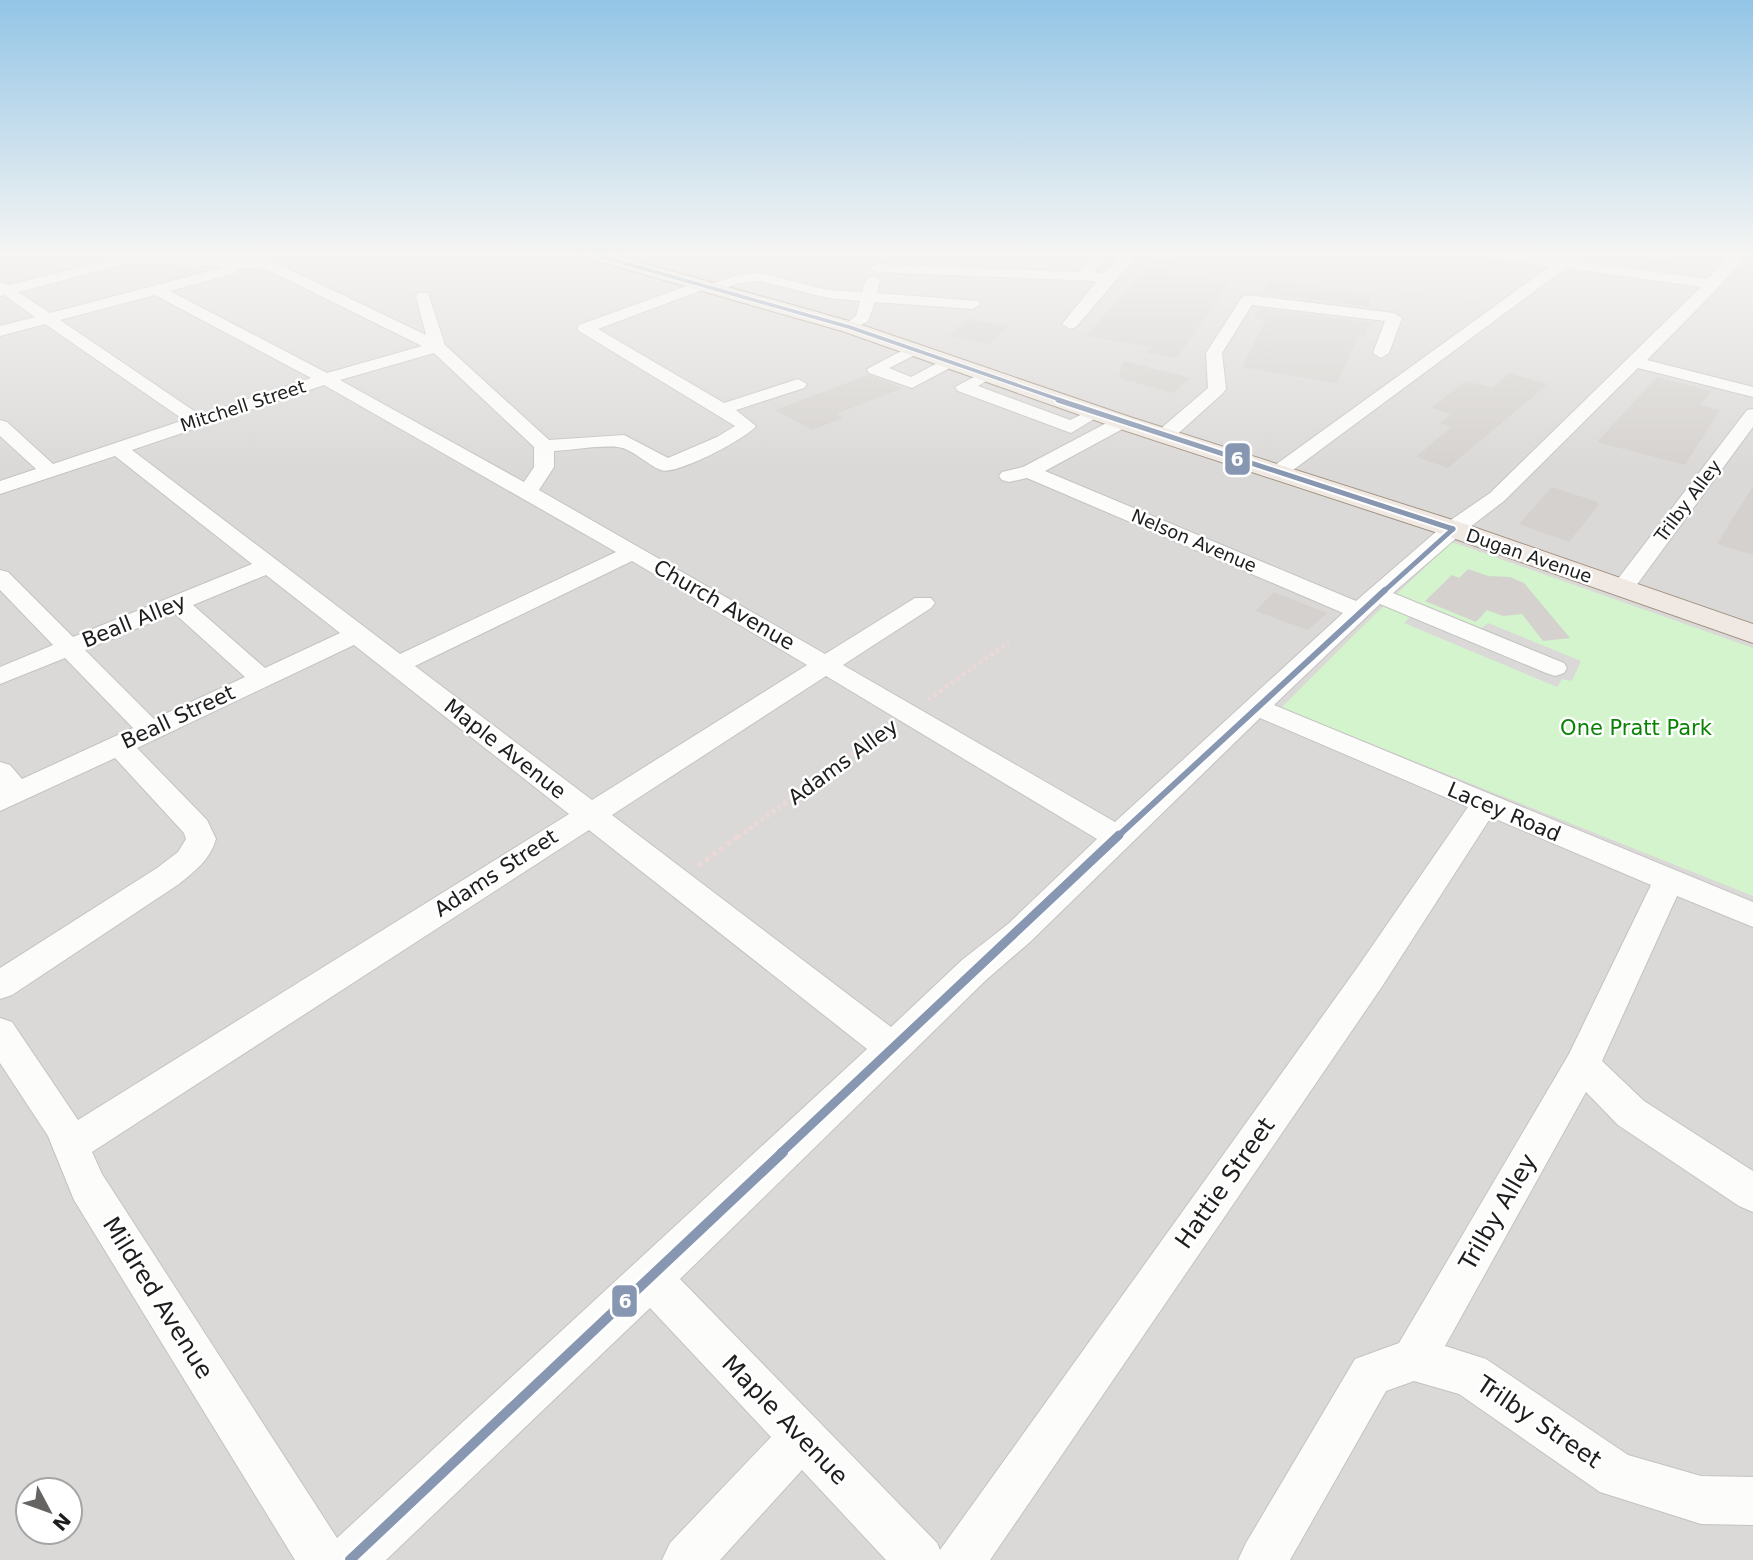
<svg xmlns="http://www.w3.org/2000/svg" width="1753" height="1560" font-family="'DejaVu Sans',sans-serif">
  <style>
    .residential { fill: #dbd9d7; fill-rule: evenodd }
    .park { fill: #d3f4cd }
    .parking { fill: #dad9d7 }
    .building { fill: #d4d1ce }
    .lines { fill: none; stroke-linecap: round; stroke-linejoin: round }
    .minor-casing { stroke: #c4c3c1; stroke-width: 2 }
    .major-casing { stroke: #a29382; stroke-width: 2 }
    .path-far2 { stroke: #ebd8d7; stroke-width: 2.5; stroke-dasharray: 2 2; stroke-linecap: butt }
    .path-far1 { stroke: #ebd8d7; stroke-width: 4.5; stroke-dasharray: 3.5 3.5; stroke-linecap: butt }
    .path { stroke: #ebd8d7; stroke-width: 5; stroke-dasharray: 4.5 4.5; stroke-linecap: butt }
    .minor { fill: #fcfcfb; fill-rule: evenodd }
    .major { fill: #f0e9e3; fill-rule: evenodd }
    .bus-1-far4-casing { stroke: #fff; stroke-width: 6 }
    .bus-1-far3-casing { stroke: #fff; stroke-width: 9 }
    .bus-1-far2-casing { stroke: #fff; stroke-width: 11 }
    .bus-1-far1-casing { stroke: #fff; stroke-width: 14 }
    .bus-1-casing { stroke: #fff; stroke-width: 16 }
    .bus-1-far4 { stroke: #8797b1; stroke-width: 3.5 }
    .bus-1-far3 { stroke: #8797b1; stroke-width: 5 }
    .bus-1-far2 { stroke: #8797b1; stroke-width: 6 }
    .bus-1-far1 { stroke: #8797b1; stroke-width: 9 }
    .bus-1 { stroke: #8797b1; stroke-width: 10 }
    .labels { text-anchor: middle; stroke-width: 5; stroke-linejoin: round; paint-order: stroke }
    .far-street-label { font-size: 18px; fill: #1d1d1d; stroke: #fff }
    .street-label { font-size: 21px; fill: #1d1d1d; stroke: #fff }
    .park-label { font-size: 21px; fill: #098303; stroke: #fff }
    .near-street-label { font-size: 24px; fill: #1d1d1d; stroke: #fff }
    .line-badge { stroke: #fff; stroke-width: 2.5 }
    .badge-label { font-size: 19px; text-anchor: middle; font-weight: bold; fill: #fff }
  </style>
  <rect width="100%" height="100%" fill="#ece9e5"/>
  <path class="residential" d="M0 253H1753V1560H0ZM28 1490H70V1532H28Z"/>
  <polygon class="park" points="1452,542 1753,648 1753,896 1281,708 1366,623"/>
  <polygon class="parking" points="1422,605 1476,627 1482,628 1488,623 1581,661 1572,681 1562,679 1557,687 1404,623"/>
  <g class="building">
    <polygon points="1160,253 1183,253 1166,274 1229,282 1177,358 1147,353 1152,347 1086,336"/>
    <polygon points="1652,253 1685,253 1669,271 1639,267"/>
    <polygon points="1268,279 1371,295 1370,307 1263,294"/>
    <polygon points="1258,308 1369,322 1369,324 1366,335 1359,335 1337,383 1242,367 1265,321 1254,319"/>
    <polygon points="968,319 1008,326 989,344 949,336"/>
    <polygon points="1123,361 1191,378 1172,393 1119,378"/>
    <polygon points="1509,373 1548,384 1448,468 1416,457 1451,427 1440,423 1451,414 1431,408 1466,381 1492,388"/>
    <polygon points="868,375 903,388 836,414 843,418 812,430 775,410"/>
    <polygon points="1657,377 1711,391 1700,405 1720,410 1685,465 1597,442"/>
    <polygon points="1753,486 1753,555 1717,544"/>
    <polygon points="1552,487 1598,502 1597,504 1599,505 1569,542 1519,524"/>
    <polygon points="1468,569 1488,576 1510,577 1524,583 1570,638 1543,641 1522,614 1503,616 1487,610 1476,622 1425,601 1452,575 1459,578"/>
    <polygon points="1274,592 1327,613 1308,630 1255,611"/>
  </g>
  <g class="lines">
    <g class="minor-casing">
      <g id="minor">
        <path d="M138 253 274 262 426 335 416 296 418 293H428L445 345 549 440 624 435 668 458 717 437 735 426 579 331 577 328 579 325 700 281 705 280 712 284 738 275 760 273 828 290 862 292 866 280 873 276 880 280 877 293 978 301 981 304 973 309 875 302 868 321 849 332 841 327 856 316 860 301 828 298 760 281 740 283 717 291 710 287 598 329 724 403 798 379 807 384 804 388 736 410 756 426C746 439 675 476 661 470 647 465 633 449 618 447 598 445 574 450 554 451V467L539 490 825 654 915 598H931L935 603 931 608 843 665 1115 822 1343 613 1027 478 1009 482 1002 480 999 476 1002 472 1023 467 1116 418H1128L1131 422 1128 426 1045 471 1356 601 1445 524 1490 493 1701 287 1566 268 1285 476H1271L1268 472 1271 468 1550 266 1477 257 1470 253H1509L1560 259 1568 253H1584L1576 261 1707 279 1732 253H1746L1737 267 1709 297 1647 360 1753 387V397L1638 368 1504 501 1461 534 1393 593 1564 663 1567 668 1564 673 1555 676 1546 673 1380 604 1274 705 1753 902V927L1677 896 1602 1061 1644 1101 1753 1171V1212L1739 1206 1618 1125 1586 1092 1445 1346 1486 1359 1628 1455 1701 1476 1753 1477V1525L1701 1524 1600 1492 1459 1394 1414 1381 1386 1391 1290 1560H1238L1246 1543 1355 1359 1399 1343 1569 1054 1651 885 1491 817 1381 988 990 1560H886L802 1470 720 1560H662L670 1543 771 1437 650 1308 386 1560H295L74 1200 48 1136 0 1063V1018L12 1022 78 1120 569 814 354 645 137 748 207 820 216 839C210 860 195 871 179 884L12 995 0 999V968L157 868 178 852 186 839 184 833 115 758 0 811V762L10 765 22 779 133 728 65 658 0 684V667L53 645 0 590V570L8 572 73 637 252 564 115 456 0 494V481L36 469 0 436V420L7 422 53 464 184 420 45 324 0 336V326L35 317 4 295 0 296V282L9 285ZM130 263 225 267 50 313 18 292ZM237 268 266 269 422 346 327 373 170 291 236 273ZM155 295 311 378 200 415 60 320ZM434 353 534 447V467L524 482 340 380ZM324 385 616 552 400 654 132 450ZM632 561 807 665 592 800 415 666ZM266 575 340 633 265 668 193 605ZM174 613 245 677 154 719 85 650ZM826 676 1097 839 1008 924 962 960 891 1027 612 815ZM1260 718 1468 807 1357 968 940 1550 937 1543 680 1279 986 980 1030 942ZM589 830 867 1049 337 1538 102 1174 92 1152Z"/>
        <polygon points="1094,253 1108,253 1094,272 1104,273 1124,253 1139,253 1076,327 1070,329 1062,324 1097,281 876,272 869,268 876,264 1080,272"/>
        <polygon points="1247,295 1394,313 1402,318 1389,353 1381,358 1373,353 1385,321 1252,305 1222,353 1226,389 1223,393 1172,439 1158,439 1156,435 1158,431 1208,388 1206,353 1242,297"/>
        <polygon points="913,345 919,347 921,350 919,353 889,368 911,377 945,359 957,359 959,363 912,388 869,373 867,369"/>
        <polygon points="987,370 996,375 978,386 1070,420 1095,408 1104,413 1071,433 958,391 955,387"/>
        <polygon points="1753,409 1753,427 1630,594 1614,594 1611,589 1614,584 1747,410"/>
      </g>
    </g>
    <g class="major-casing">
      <polygon id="major" points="581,253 607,253 856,323 1130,417 1462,523 1753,624 1753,643 1444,535 1114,427 842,331 583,257"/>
    </g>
    <polyline class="path-far2" points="1204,260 1484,299"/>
    <g class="path-far1">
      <polyline points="928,700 1009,642"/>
      <polyline points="738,837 889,728"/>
    </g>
    <polyline class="path" points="698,866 740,835"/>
    <use href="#minor" class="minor"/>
    <use href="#major" class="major"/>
    <g class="bus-1-far4-casing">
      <polyline id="bus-1-far4" points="589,253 849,327 1063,401"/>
    </g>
    <g class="bus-1-far3-casing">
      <g id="bus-1-far3">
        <polyline points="1058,400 1453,529"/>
        <polyline points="1383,592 1453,529"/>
      </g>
    </g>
    <g class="bus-1-far2-casing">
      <polyline id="bus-1-far2" points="1117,837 1385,590"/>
    </g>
    <g class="bus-1-far1-casing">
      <polyline id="bus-1-far1" points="781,1153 1119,835"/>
    </g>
    <g class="bus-1-casing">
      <polyline id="bus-1" points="350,1560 783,1152"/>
    </g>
    <use href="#bus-1-far4" class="bus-1-far4"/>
    <use href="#bus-1-far3" class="bus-1-far3"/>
    <use href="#bus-1-far2" class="bus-1-far2"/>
    <use href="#bus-1-far1" class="bus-1-far1"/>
    <use href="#bus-1" class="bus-1"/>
  </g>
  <linearGradient id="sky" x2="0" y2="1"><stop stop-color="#93c5e6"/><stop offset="0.54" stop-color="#f6f5f3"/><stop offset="1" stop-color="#f6f5f3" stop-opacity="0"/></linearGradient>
  <rect width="1753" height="471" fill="url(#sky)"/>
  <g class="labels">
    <g class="far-street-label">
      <text transform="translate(243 406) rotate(-18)" y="6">Mitchell Street</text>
      <text transform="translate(1688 501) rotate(-53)" y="6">Trilby Alley</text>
      <text transform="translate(1194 541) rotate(23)" y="6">Nelson Avenue</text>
      <text transform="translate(1529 556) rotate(19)" y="6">Dugan Avenue</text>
    </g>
    <g class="street-label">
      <text transform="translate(724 605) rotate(30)" y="7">Church Avenue</text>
      <text transform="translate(134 621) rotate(-22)" y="7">Beall Alley</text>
      <text transform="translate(178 717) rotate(-25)" y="7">Beall Street</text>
      <text transform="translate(505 749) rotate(38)" y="7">Maple Avenue</text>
      <text transform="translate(843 762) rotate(-36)" y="7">Adams Alley</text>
      <text transform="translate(1504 812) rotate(23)" y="7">Lacey Road</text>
      <text transform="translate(496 873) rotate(-33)" y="7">Adams Street</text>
    </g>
    <g class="park-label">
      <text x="1636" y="735">One Pratt Park</text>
    </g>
    <g class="near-street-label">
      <text transform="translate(1225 1183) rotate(-55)" y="8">Hattie Street</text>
      <text transform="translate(1498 1212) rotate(-60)" y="8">Trilby Alley</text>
      <text transform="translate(158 1298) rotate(58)" y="8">Mildred Avenue</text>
      <text transform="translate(785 1420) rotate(46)" y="8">Maple Avenue</text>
      <text transform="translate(1539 1422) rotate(34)" y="8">Trilby Street</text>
    </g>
  </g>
  <g class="line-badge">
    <rect x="1224" y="442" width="27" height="34" rx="7" fill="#8797b1"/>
    <rect x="611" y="1284" width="27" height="34" rx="7" fill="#8797b1"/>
  </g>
  <g class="badge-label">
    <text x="1237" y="466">6</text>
    <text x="625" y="1308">6</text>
  </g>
  <g transform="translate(49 1511) rotate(131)"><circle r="33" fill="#ffffff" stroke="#a5a5a5" stroke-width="2"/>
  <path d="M0-5L12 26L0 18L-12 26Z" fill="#656463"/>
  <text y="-10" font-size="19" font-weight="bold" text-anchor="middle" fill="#1d1d1d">N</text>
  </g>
</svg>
